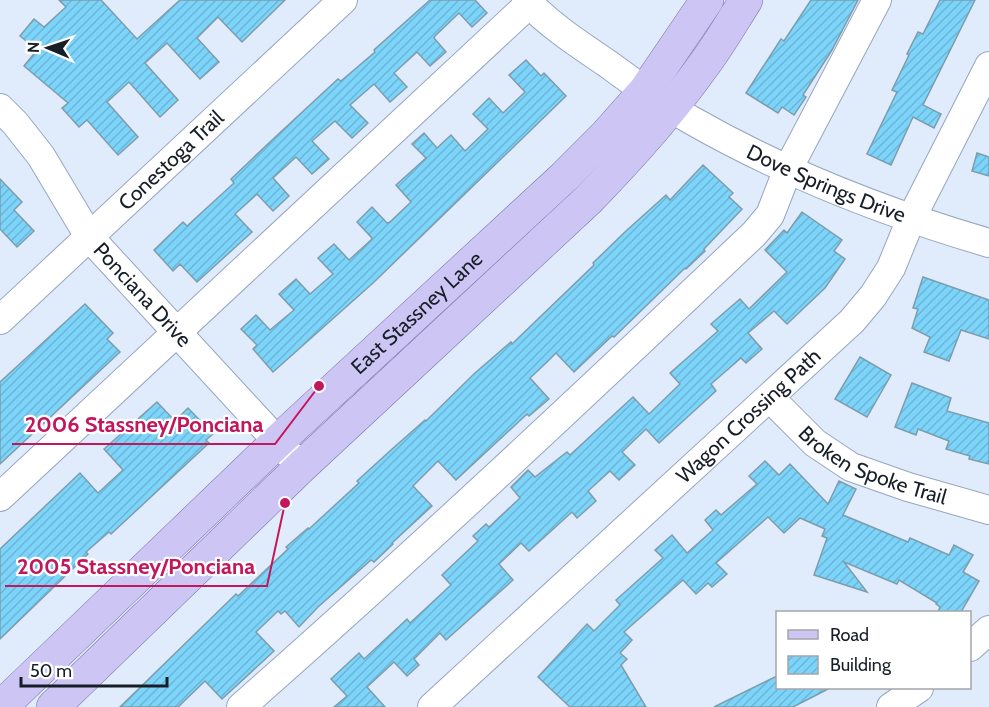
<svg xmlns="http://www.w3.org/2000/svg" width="989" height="707" font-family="Cabin,sans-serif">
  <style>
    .building { fill: url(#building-hatch); stroke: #7d9dac; stroke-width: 1.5 }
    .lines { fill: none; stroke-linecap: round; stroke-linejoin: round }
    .minor-casing { stroke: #96a6c0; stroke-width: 30 }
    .major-casing { stroke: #7872a8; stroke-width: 34 }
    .minor { stroke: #fff; stroke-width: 28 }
    .major { stroke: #cdc5f4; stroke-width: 33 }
    .labels { text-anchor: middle; stroke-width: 4.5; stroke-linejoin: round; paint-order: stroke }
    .street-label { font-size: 21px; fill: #181e27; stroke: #fff }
    .leader { fill: none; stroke: #c2185b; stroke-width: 2 }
    .callout-dot { fill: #c2185b; stroke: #fff; stroke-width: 2 }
    .callout-label { font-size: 22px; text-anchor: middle; font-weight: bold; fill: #c2185b; stroke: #fff; stroke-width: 4.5; stroke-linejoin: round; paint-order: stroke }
  </style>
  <defs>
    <pattern id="building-hatch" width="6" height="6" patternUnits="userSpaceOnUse" patternTransform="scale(1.5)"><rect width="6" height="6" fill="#7dd4fa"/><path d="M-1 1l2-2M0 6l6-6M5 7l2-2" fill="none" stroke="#6bb6d6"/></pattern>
  </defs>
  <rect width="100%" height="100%" fill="#e0ebfb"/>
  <g class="building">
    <polygon points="59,0 101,0 137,39 180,0 285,0 242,42 218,17 197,38 219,62 200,79 167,43 145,63 178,100 160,117 129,82 107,102 138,137 118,155 87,120 79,127 62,108 68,103 24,66 37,50 20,36 34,19 44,27 66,7"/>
    <polygon points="430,0 475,0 487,13 472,27 459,13 435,36 434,38 446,52 430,66 417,52 394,73 407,87 390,102 374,84 350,105 368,123 352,138 335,121 312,141 329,159 312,174 296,157 273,178 289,196 273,211 257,194 235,214 252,232 197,282 180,264 173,271 154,250 183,222 187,226 234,183 231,179 271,141 338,79 341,81 375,52 374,50"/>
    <polygon points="811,0 858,0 832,50 803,95 806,97 794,115 782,107 778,113 746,93 781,39 784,41"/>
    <polygon points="940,0 975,0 923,105 941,114 934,128 913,117 891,165 867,154 897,92 892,90 909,55 907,54 918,32 923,34"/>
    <polygon points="526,60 541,76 544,73 566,96 373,283 273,372 253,349 257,345 241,329 256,315 270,330 294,310 279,294 296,279 310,294 333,274 318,258 334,244 349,260 371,240 372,238 357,222 372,207 387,223 390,222 411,202 396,185 426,158 412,144 424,133 437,148 451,135 465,151 488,129 473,114 489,98 503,113 525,92 509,75"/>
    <polygon points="977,153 989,157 989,176 972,171"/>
    <polygon points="703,165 733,193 729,197 742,209 704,249 705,251 686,269 685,268 614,337 612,336 574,372 556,353 546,363 530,378 549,399 529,416 527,414 456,480 438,461 413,486 432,506 392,543 393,544 374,562 371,560 318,607 299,627 285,611 281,614 278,611 256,632 274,651 222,699 205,681 178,707 120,707 236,594 238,596 288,549 286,547 308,528 309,529 359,483 357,481 391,450 425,420 426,421 475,373 511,342 512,344 594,265 593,263 626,231 666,195 670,200"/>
    <polygon points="0,179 22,202 14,210 34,231 17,247 0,229"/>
    <polygon points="802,212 842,240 834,251 845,259 825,288 787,324 774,311 748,333 762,349 746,363 741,358 711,384 716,391 659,443 646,429 622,452 635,465 619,480 610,471 588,491 596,501 577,518 572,512 529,551 521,543 499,564 513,580 446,640 440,633 414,659 419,665 407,676 394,662 367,687 385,707 334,707 347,696 331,679 359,653 364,659 407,619 410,623 451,585 442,575 478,541 473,536 486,524 489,527 520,498 511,487 528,470 535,477 567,452 570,455 633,397 649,414 680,384 670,373 718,331 711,324 740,299 749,309 787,272 765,250 784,230 787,233"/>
    <polygon points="923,277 989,300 989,339 961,330 949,361 924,352 930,337 912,328 918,309 913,308"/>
    <polygon points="85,304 113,333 107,339 120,352 0,464 0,382"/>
    <polygon points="860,357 891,375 867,417 835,399"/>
    <polygon points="912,383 951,398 947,411 989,423 989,464 969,459 970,456 946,449 949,441 918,429 916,435 895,427"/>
    <polygon points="157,402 175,421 188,408 213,434 206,440 209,443 111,534 109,532 86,552 88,554 0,639 0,549 80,473 98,493 123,470 104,449"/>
    <polygon points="765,461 779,475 790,464 828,504 839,481 856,489 843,515 908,542 910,538 949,555 954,545 973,555 963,572 979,581 961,612 938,612 940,607 936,604 937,603 899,580 897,584 844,562 867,592 814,575 827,538 822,536 825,529 800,518 784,533 768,517 716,563 727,574 712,587 708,583 696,594 683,580 624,632 632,640 620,653 627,659 621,665 646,707 570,707 538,677 587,624 594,631 620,605 616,600 663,558 655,550 672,535 687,553 713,530 705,520 716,510 721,515 757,484 749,476"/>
    <polygon points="777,676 777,687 832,687 793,707 714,707"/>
  </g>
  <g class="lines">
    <g class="minor-casing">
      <g id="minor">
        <path id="s1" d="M526 0C549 25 580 45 608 64 635 84 662 103 691 120 784 173 886 213 989 243"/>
        <path id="s2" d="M0 108 15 123 41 156 90 238 301 467"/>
        <path id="s3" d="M0 320 343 0"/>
        <path id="s4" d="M770 398 815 443 851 467 908 487 989 510"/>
        <polyline points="0,497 529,4"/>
        <polyline points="970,647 989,630"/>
        <path d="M241 707C416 553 585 394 754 234L770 215 788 169 877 0"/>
        <path id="s5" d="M432 707 852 321 873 296 891 268 911 219 989 66"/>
        <polyline points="891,707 919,688"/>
      </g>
    </g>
    <g class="major-casing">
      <g id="major">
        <path id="s6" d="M1 707 277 442 564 177 606 135 645 91 707 0"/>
        <path d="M53 707 301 467 588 200C629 158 669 114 703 66 719 45 732 22 746 0"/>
      </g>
    </g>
    <use href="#minor" class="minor"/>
    <use href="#major" class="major"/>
  </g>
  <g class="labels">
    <g class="street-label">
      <text dy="7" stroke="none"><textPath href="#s3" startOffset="234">Conestoga Trail</textPath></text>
      <text dy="7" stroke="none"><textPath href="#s1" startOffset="354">Dove Springs Drive</textPath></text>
      <text dy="7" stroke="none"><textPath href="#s2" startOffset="236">Ponciana Drive</textPath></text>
      <text dy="7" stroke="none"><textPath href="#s6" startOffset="573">East Stassney Lane</textPath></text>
      <text dy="7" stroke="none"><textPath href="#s5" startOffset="430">Wagon Crossing Path</textPath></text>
      <text dy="7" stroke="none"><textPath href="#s4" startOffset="126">Broken Spoke Trail</textPath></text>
    </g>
  </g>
  <path class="leader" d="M319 386L275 444H12M285 503L267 586H5"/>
  <g class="callout-dot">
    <circle cx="319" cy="386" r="6"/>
    <circle cx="285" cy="503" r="6"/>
  </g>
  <g class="callout-label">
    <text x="144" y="432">2006 Stassney/Ponciana</text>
    <text x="136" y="574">2005 Stassney/Ponciana</text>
  </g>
  <rect x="776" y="611" width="195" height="78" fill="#ffffff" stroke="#a3a5a9" stroke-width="1.5"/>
  <rect x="788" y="630" width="30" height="9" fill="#cdc5f4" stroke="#a3a5a9" stroke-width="1.5"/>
  <text x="830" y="641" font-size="18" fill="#181e27">Road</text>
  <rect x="788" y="656" width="30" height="18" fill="url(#building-hatch)" stroke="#a3a5a9" stroke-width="1.5"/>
  <text x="830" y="671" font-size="18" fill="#181e27">Building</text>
  <g transform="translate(48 48) rotate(272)" stroke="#ffffff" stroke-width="4.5" paint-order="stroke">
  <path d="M0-4.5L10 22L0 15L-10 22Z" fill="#181e27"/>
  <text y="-9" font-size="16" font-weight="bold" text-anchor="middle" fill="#181e27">N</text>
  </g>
  <path d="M21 677v9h146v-9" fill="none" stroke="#181e27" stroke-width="3"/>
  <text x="30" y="677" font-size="18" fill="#181e27" stroke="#ffffff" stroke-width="4.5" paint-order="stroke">50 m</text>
</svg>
